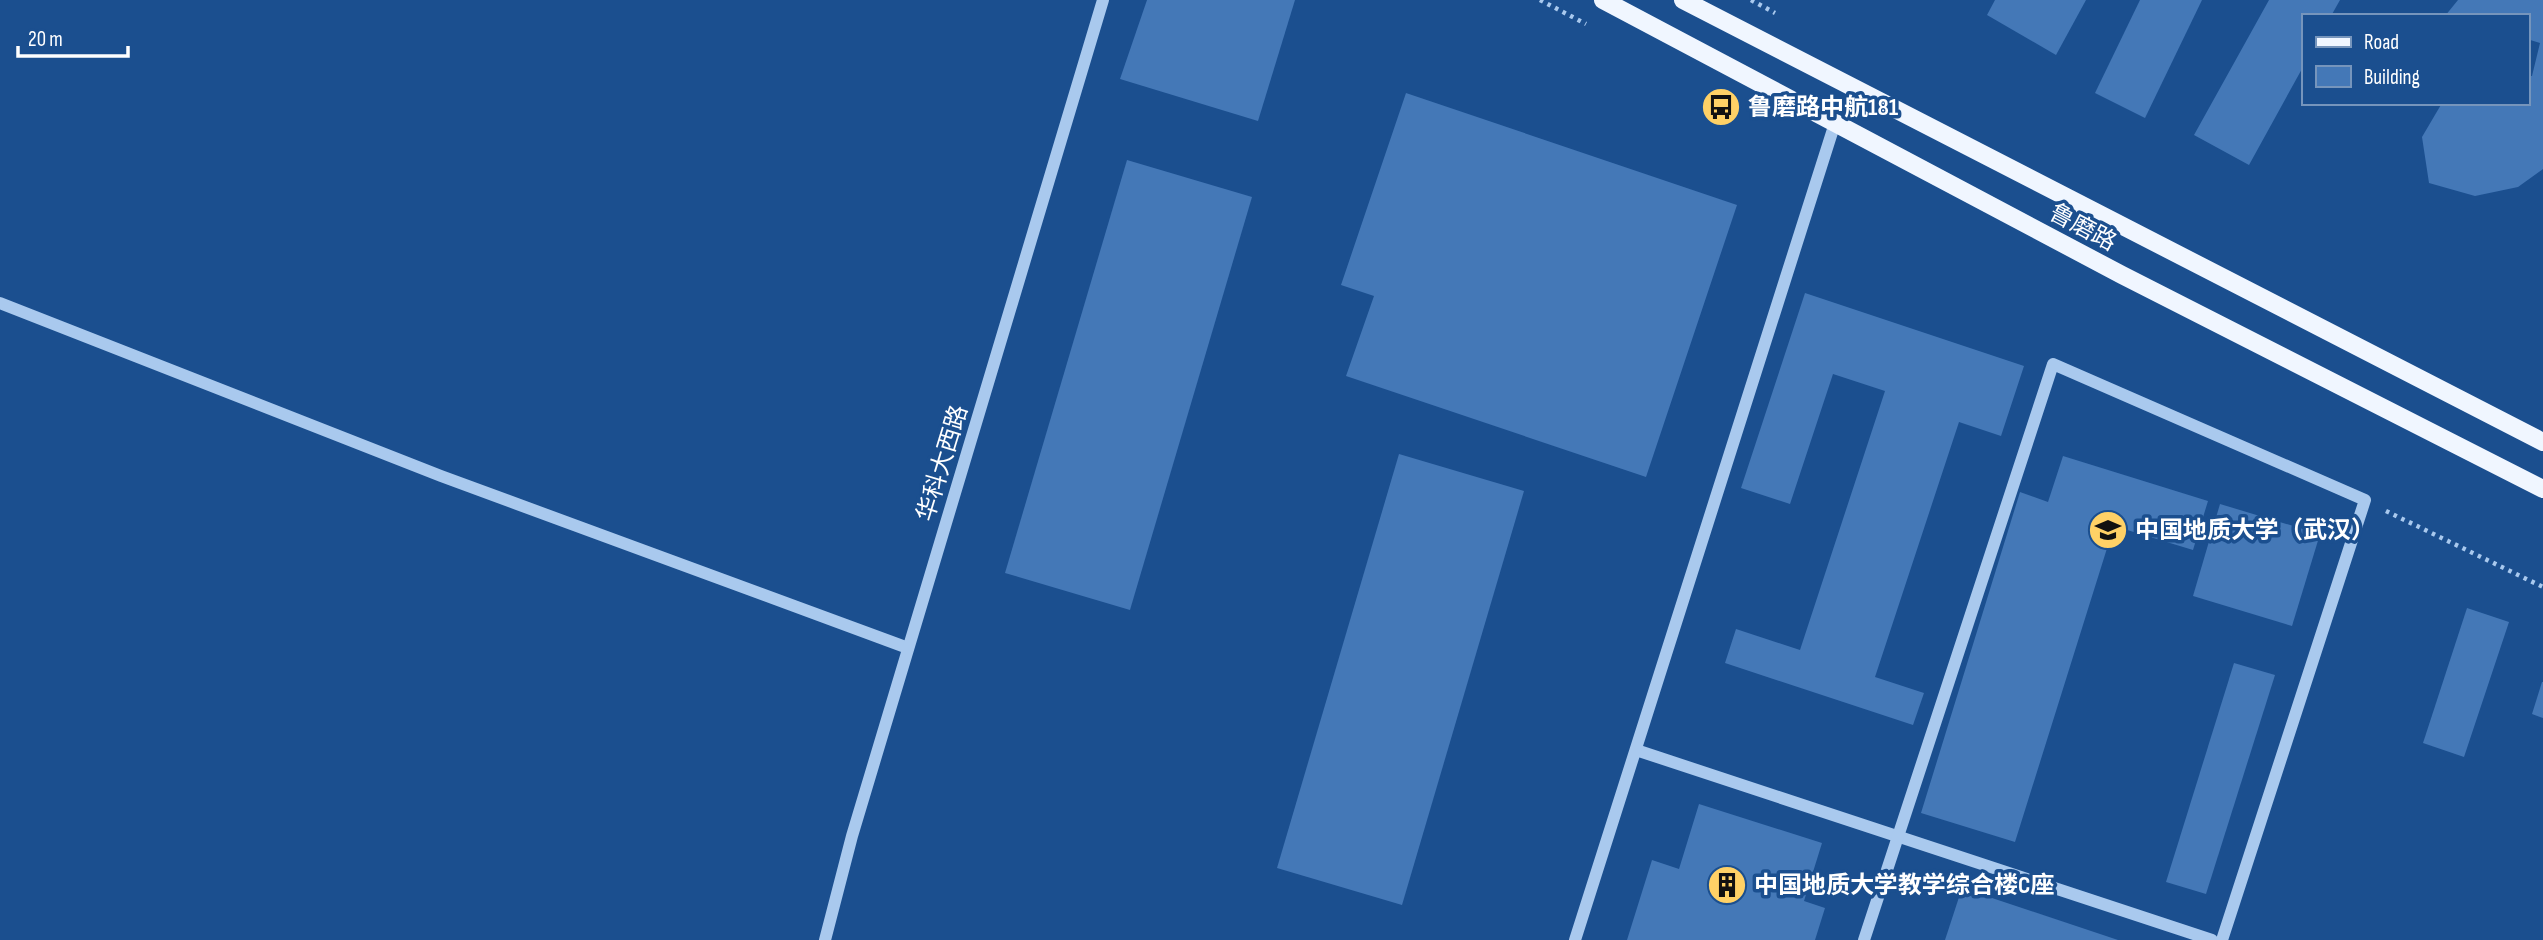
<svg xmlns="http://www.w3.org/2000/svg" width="2543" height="940" font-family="'Sofia Sans Condensed','Noto Sans SC',sans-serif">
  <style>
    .building { fill: #4478b7 }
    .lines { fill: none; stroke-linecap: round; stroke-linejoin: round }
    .path { stroke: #a9c9ee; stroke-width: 4.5; stroke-dasharray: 3.5 5; stroke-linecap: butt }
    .minor { stroke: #a9c9ee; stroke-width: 12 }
    .major { stroke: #f0f6ff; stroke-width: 18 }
    .labels { text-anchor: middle; stroke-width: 7; stroke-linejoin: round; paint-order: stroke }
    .poi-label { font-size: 24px; font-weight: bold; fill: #fff; stroke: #1b4f8f; text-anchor: start }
    .street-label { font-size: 24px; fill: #fff; stroke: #1b4f8f }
  </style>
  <rect width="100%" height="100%" fill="#1b4f8f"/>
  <g class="building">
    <polygon points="1147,0 1295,0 1258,121 1120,79"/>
    <polygon points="1995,0 2086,0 2056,55 1987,15"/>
    <polygon points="2140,0 2202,0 2145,118 2095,93"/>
    <polygon points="2269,0 2340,0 2331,16 2303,16 2303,67 2249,165 2194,135"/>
    <polygon points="2458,0 2543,0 2543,169 2518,187 2475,196 2429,183 2422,137 2442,103 2527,103 2527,76 2532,76 2540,43 2527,39 2527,16 2445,16"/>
    <polygon points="1406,93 1737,205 1646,477 1346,376 1374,296 1341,285"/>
    <polygon points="1127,160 1252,197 1130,610 1005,573"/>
    <polygon points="1805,293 2024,366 2001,436 1959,422 1875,677 1924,693 1913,725 1725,663 1736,629 1800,650 1885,391 1833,374 1790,504 1741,488"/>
    <polygon points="1399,454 1524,491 1402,905 1277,868"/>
    <polygon points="2063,456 2208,501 2193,550 2114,526 2015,842 1921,813 2020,492 2048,502"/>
    <polygon points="2220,504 2320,534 2292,626 2193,596"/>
    <polygon points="2467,608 2509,622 2464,757 2423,743"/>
    <polygon points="2234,663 2275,675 2206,894 2166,882"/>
    <polygon points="2542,682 2543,682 2543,718 2532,714"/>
    <polygon points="1699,804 1822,843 1804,901 1825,908 1815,940 1627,940 1652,860 1679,869"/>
    <polygon points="1962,888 2118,940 1945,940"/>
  </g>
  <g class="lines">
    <g class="path">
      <polyline points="1540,0 1586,24"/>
      <polyline points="1751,0 1775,13"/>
      <polyline points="2386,511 2543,587"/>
    </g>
    <g class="minor">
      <polyline points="0,303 441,476 908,648"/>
      <polyline points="1636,750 2212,940"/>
      <polyline points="825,940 852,836 1103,0"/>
      <polyline points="1575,940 1835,123"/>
      <polyline points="1864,940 2053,364 2365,500 2222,940"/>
    </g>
    <g class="major">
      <polyline points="1603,0 2122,275 2543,489"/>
      <polyline points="1683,0 2543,442"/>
    </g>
  </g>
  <defs>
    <g id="bus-disc" transform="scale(2.0125)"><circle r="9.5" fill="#ffd166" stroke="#1b4f8f"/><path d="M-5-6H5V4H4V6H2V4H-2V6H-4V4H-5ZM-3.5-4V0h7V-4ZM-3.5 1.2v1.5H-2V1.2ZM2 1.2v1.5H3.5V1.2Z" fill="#111"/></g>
    <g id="university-disc" transform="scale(2.0125)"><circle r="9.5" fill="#ffd166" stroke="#1b4f8f"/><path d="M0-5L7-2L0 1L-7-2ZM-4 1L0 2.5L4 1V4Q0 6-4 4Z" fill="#111"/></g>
    <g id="building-disc" transform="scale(2.0125)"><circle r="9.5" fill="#ffd166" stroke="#1b4f8f"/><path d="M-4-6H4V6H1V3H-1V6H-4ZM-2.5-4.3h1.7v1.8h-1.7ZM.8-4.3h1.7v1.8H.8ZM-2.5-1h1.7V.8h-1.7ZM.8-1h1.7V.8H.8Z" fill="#111"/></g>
  </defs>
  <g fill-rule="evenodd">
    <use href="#bus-disc" x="1721" y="107"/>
    <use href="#university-disc" x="2108" y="530"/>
    <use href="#building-disc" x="1727" y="885"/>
  </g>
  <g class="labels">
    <g class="poi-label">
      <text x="1748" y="115">鲁磨路中航181</text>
      <text x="2135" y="538">中国地质大学（武汉）</text>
      <text x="1754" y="893">中国地质大学教学综合楼C座</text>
    </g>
    <g class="street-label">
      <text transform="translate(2083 227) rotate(28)" y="8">鲁磨路</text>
      <text transform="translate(942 463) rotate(-73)" y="8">华科大西路</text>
    </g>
  </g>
  <rect x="2302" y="14" width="228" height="91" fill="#1b4f8f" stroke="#7695bc" stroke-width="2"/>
  <rect x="2316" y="37" width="35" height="10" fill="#f0f6ff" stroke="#7695bc" stroke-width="2"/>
  <text x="2364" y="49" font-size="21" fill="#ffffff">Road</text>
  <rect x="2316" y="66" width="35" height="21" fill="#4478b7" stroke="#7695bc" stroke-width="2"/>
  <text x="2364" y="84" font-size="21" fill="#ffffff">Building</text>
  <path d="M18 46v10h110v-10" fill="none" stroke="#ffffff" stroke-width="3.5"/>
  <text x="28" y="46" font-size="21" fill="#ffffff" stroke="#1b4f8f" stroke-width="5" paint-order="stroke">20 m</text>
</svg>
